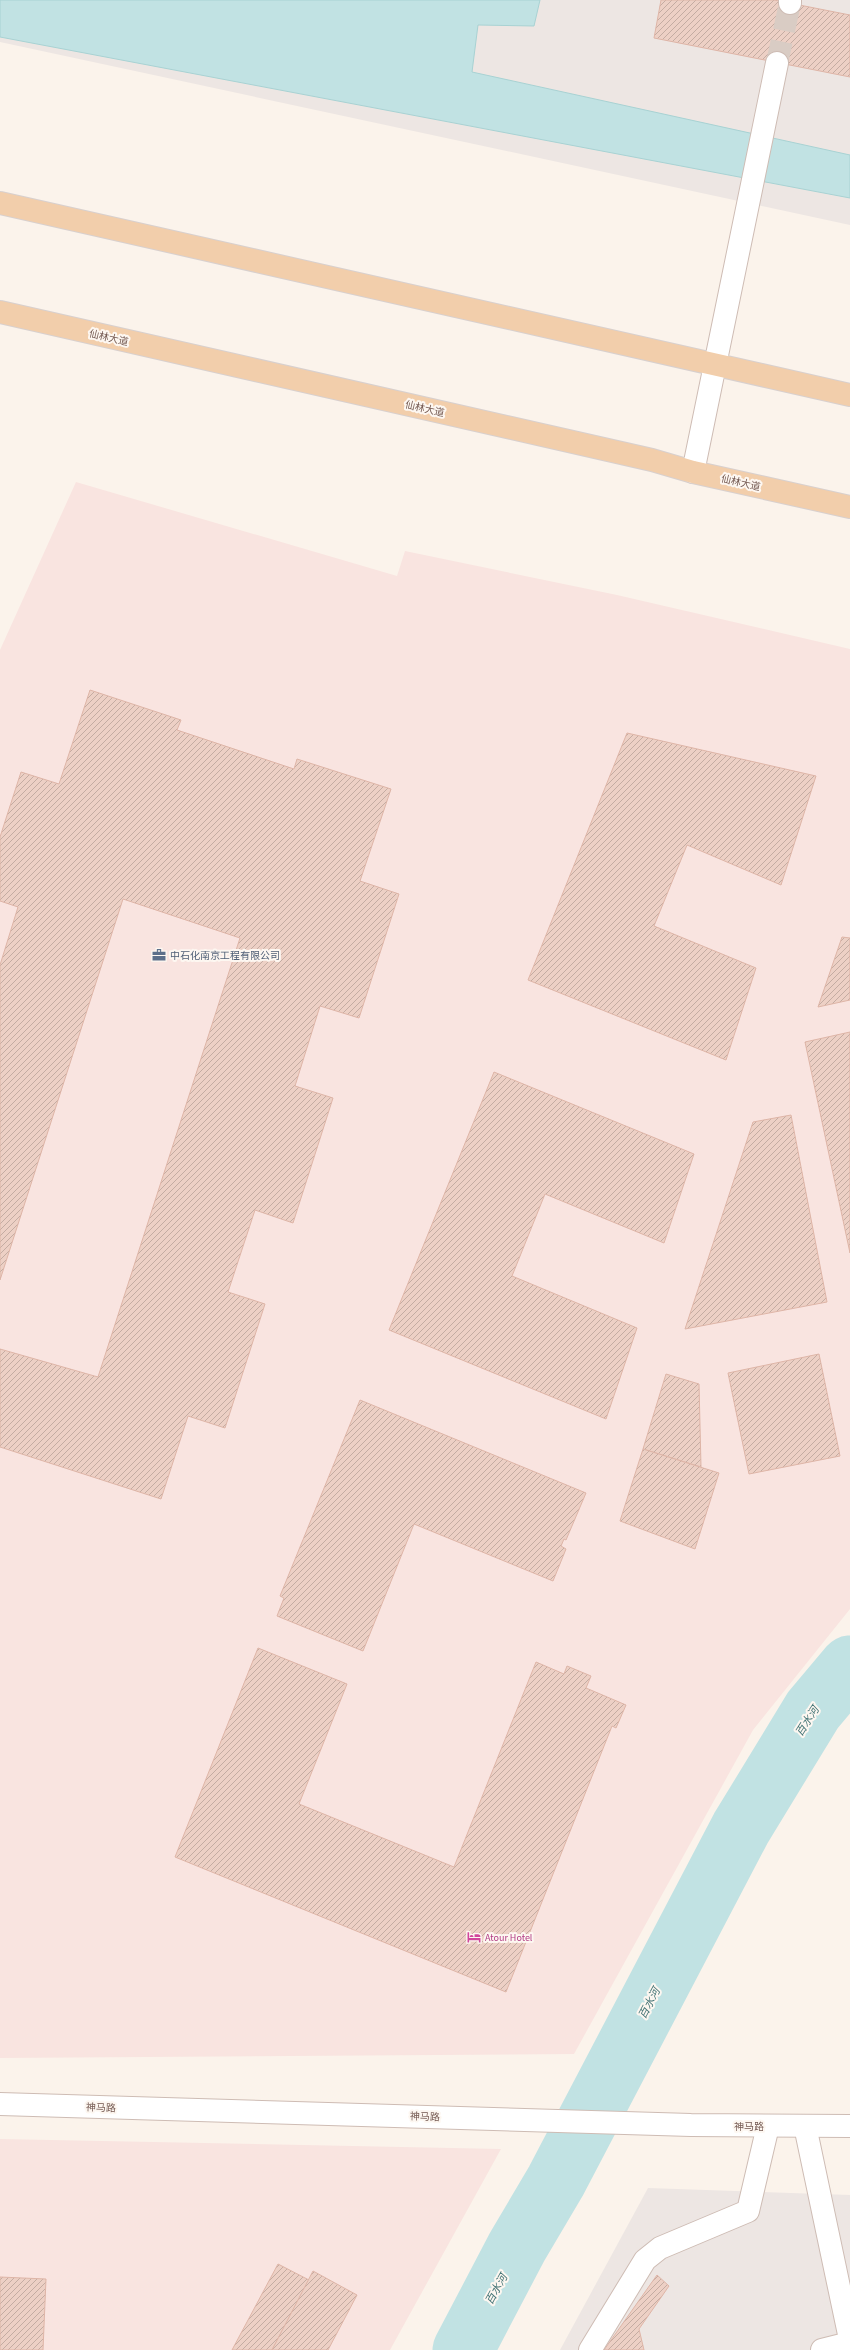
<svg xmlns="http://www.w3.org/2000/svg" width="850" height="2350" font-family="'Source Sans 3','Noto Sans SC',sans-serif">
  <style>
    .commercial { fill: #f9e4e0 }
    .industrial { fill: #ede6e3 }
    .water { fill: #c1e2e3; stroke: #a8d2d3 }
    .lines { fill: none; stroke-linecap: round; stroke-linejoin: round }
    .river { stroke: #c1e2e3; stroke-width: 61 }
    .building { fill: url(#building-hatch); stroke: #deb5a7 }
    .minor-tunnel { stroke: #d9ccc4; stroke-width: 22; stroke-dasharray: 22 11; stroke-linecap: butt }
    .minor-casing { stroke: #cebcb4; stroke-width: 24 }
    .major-casing { stroke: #d8d0ce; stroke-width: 24 }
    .minor { stroke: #fff; stroke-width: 22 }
    .major { stroke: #f2ceab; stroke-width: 22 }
    .labels { text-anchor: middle; stroke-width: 4; stroke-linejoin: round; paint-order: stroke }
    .street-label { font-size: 10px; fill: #735850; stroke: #fdf7f1 }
    .service-label { font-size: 10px; fill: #4e5e75; stroke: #fdf7f1; text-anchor: start }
    .hotel-label { font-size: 10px; fill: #b23c85; stroke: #fdf7f1; text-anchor: start }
    .water-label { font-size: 11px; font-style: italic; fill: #457576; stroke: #fdf7f1 }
  </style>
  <defs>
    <pattern id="building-hatch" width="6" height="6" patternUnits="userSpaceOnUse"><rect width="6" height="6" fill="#edd0c5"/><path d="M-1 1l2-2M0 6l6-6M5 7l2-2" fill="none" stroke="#c4aca2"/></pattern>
  </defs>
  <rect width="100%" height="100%" fill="#fbf3eb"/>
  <g class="commercial">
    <polygon points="76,482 397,576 405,551 617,595 850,649 850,1609 753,1730 574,2054 0,2058 0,650"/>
    <polygon points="0,2139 501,2149 390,2350 0,2350"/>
  </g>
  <g class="industrial">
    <polygon points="0,0 850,0 850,225 0,42"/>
    <polygon points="648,2188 850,2195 850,2350 560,2350"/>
  </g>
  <polygon class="water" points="0,0 540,0 534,26 478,25 472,72 850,155 850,198 0,37"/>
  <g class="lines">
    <polyline class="river" points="463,2350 517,2247 556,2181 741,1828 813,1710 850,1666"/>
  </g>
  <g class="building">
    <polygon points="661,0 774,0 850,15 850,77 654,38"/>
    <polygon points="90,690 181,720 177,730 294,769 297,759 391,789 360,881 399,894 359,1018 320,1006 295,1086 333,1098 293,1223 255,1210 228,1292 265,1304 225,1428 188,1416 161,1499 0,1447 0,1349 98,1377 240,938 123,899 0,1280 0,965 18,907 0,901 0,837 21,772 59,784"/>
    <polygon points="627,733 816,776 781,885 687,845 654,926 756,968 726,1060 528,980"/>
    <polygon points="842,937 850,938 850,1000 818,1007"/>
    <polygon points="850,1032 850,1253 805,1042"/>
    <polygon points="494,1072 694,1154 664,1243 545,1194 512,1276 637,1328 606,1419 389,1330"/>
    <polygon points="791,1115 827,1302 685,1329 753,1122"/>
    <polygon points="819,1354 840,1456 749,1474 728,1373"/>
    <polygon points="666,1374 699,1384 701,1467 643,1449"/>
    <polygon points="360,1400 586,1493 566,1540 564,1539 561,1546 566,1549 553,1581 414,1524 363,1651 277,1616 284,1598 280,1596"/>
    <polygon points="643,1449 719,1473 695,1549 620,1521"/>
    <polygon points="258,1648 347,1684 299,1804 454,1867 536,1662 564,1674 567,1666 591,1676 586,1688 626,1705 616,1728 612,1726 506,1992 175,1857"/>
    <polygon points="278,2264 309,2280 272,2350 232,2350"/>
    <polygon points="313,2271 357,2295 328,2350 272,2350"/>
    <polygon points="657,2275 669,2286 639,2329 644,2350 604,2350"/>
    <polygon points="0,2277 46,2279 43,2350 0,2350"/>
  </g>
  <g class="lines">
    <polyline class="minor-tunnel" points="777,63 790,3"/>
    <g class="minor-casing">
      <g id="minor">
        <polyline points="790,3 790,0"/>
        <polyline points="693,472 777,63"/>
        <polyline points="0,2104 691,2125 850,2126"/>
        <polyline points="805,2126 850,2339"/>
        <polyline points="590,2350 645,2260 660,2248 748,2211 768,2126"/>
        <polyline points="822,2350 850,2343"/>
      </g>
    </g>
    <g class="major-casing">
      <g id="major">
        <polyline points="0,203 850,395"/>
        <polyline points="0,312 652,460 693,472 850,507"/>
      </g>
    </g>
    <use href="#minor" class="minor"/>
    <use href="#major" class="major"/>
  </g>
  <defs>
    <g id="office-bare" transform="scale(1.08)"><path d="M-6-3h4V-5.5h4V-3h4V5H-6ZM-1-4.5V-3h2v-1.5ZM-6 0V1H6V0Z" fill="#5c6f8a" stroke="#fdf7f1" stroke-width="2.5" paint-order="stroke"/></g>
    <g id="hotel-bare" transform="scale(1.08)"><path d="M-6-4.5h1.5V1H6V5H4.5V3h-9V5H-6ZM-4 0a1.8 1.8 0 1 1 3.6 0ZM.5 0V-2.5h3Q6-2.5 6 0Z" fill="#d1479c" stroke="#fdf7f1" stroke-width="2.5" paint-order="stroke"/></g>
  </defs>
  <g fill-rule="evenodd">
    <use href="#office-bare" x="159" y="955"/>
    <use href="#hotel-bare" x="474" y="1937"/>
  </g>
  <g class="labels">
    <g class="street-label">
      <text transform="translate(109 337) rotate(13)" y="4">仙林大道</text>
      <text transform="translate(425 408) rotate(13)" y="4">仙林大道</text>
      <text transform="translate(741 482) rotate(13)" y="4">仙林大道</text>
      <text transform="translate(101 2107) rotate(2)" y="4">神马路</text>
      <text transform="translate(425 2116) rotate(2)" y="4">神马路</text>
      <text x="749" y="2130">神马路</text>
    </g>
    <g class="service-label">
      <text x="170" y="959">中石化南京工程有限公司</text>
    </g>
    <g class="hotel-label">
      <text x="485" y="1941">Atour Hotel</text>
    </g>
    <g class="water-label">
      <text transform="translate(807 1721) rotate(-57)" y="4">百水河</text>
      <text transform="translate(649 2003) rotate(-62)" y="4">百水河</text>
      <text transform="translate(496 2289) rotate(-61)" y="4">百水河</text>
    </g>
  </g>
</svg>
